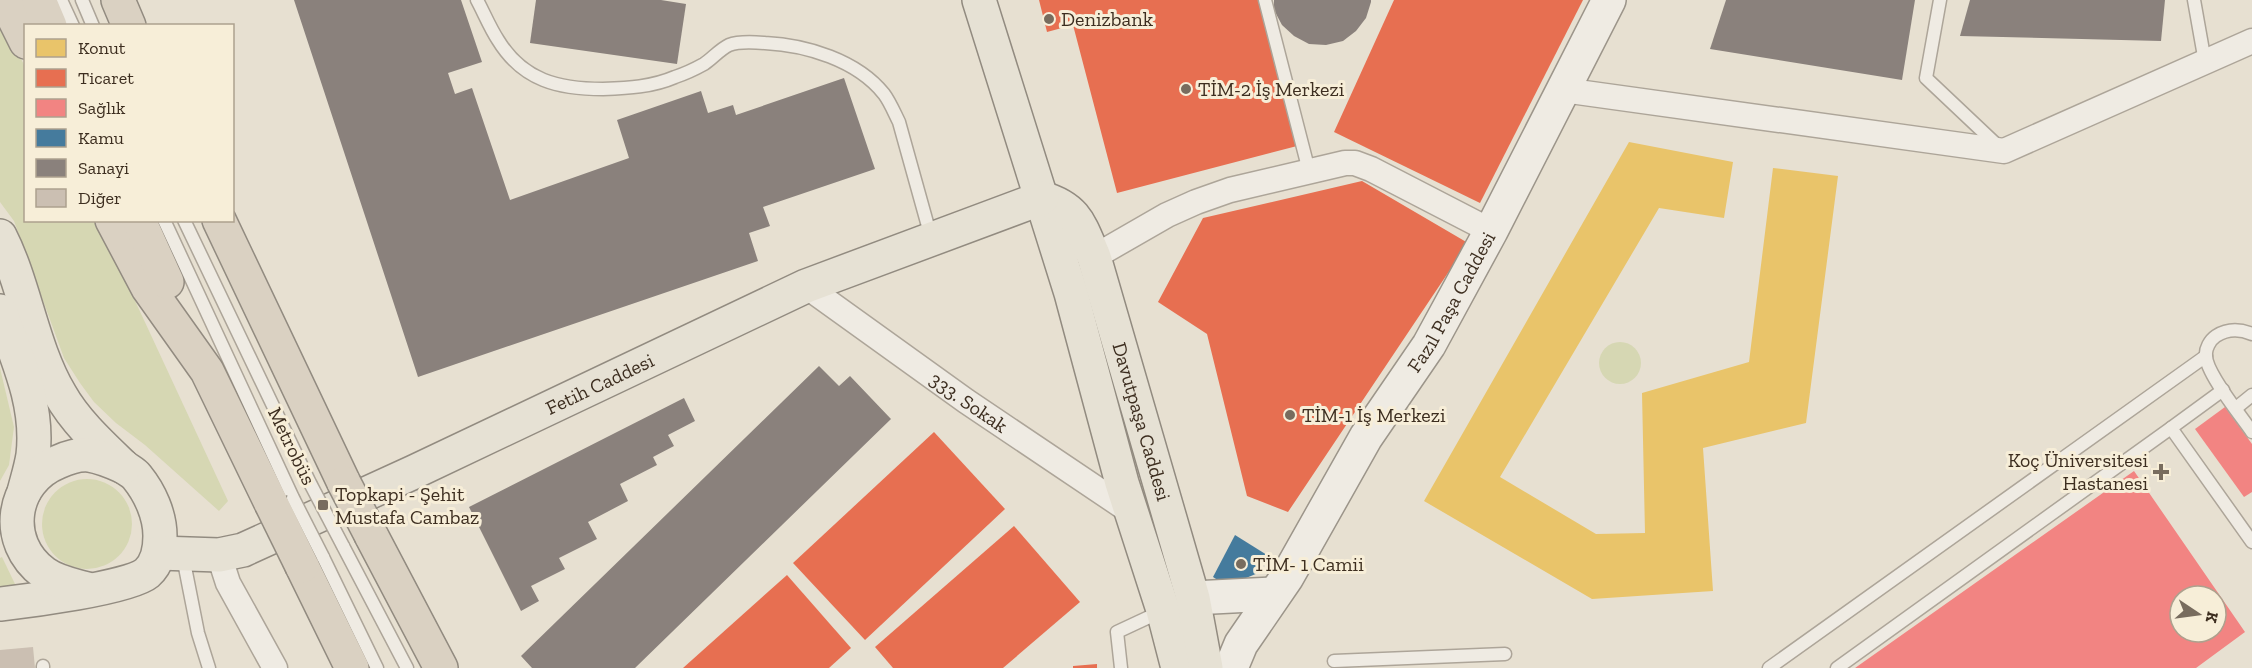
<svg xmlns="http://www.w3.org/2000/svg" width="2252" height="668" font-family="'Zilla Slab',serif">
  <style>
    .green { fill: #d6d7b3 }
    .homes { fill: #e9c46a }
    .shops { fill: #e76f51 }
    .health { fill: #f28482; fill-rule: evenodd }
    .public { fill: #457b9d }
    .industry { fill: #8a817c }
    .building { fill: #cbbfb2 }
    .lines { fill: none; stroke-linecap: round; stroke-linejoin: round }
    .lane-casing { stroke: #ada599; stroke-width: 15 }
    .street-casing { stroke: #ada599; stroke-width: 27 }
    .secondary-casing { stroke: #9c958a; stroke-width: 36 }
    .primary-casing { stroke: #928b80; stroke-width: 36 }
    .highway-casing { stroke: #928b80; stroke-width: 36 }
    .lane { stroke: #efebe3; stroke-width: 12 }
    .street { stroke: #efebe3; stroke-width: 24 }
    .secondary { stroke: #efebe3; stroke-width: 33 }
    .primary { stroke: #e6e1d4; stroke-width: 33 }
    .highway { stroke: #dad1c2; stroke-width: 33 }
    .lane-bridge-casing { stroke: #ada599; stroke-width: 15; stroke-linecap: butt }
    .highway-bridge-casing { stroke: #928b80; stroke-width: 36; stroke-linecap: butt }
    .lane-bridge { stroke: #efebe3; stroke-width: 12 }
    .highway-bridge { stroke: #dad1c2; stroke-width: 33 }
    .poi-dot { fill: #786c5e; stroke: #f7eed8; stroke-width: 2 }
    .labels { text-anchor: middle; stroke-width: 6; stroke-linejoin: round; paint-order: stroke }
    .poi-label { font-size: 20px; fill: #3d2e20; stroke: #f7eed8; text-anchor: start }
    .street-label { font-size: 20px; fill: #3d2e20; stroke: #f7eed8 }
  </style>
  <rect width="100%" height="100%" fill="#e7e0d1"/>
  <g class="green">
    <polygon points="0,15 25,67 26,220 98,221 228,501 219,511 145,445 116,423 94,402 80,383 64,358 14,221 0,202"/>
    <circle cx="1620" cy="363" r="21"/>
    <polygon points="0,368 14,427 9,465 0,481"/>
    <circle cx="87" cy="524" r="45"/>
    <polygon points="2,557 16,586 0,587 0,558"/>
  </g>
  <polygon class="homes" points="1629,142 1733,162 1724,218 1659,208 1500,477 1596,534 1645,533 1642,393 1749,362 1773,168 1838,176 1806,423 1703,448 1713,591 1592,599 1424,501"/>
  <g class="shops">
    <polygon points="1039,0 1258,0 1297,146 1117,193 1073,25 1047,32"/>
    <polygon points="1394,0 1583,0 1480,203 1334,132"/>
    <polygon points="1362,181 1468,243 1288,512 1247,496 1207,334 1158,302 1203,218"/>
    <polygon points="934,432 1005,509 865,640 793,563"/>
    <polygon points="1014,526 1080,602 1003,668 893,668 875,647"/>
    <polygon points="787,575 851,648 829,668 683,668"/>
    <polygon points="1097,664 1097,668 1073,668 1073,666"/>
  </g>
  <g class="health">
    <polygon points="2225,407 2252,444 2252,492 2244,497 2195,429"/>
    <path d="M2134 471 2245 632 2196 668H1855ZM2180 596H2216V632H2180Z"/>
  </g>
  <polygon class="public" points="1235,535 1267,555 1258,573 1227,586 1213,577"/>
  <g class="industry">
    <polygon points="294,0 461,0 482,62 448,73 455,94 472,88 510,200 629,158 617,120 701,91 708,113 733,105 736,115 844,78 875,169 763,207 770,226 749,233 758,261 418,377"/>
    <polygon points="536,0 661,0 686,4 677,64 530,43"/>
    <polygon points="1274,0 1371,0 1371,2 1366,18 1356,31 1343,41 1326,45 1309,44 1294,36 1282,25 1274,10"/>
    <polygon points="1726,0 1915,0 1902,80 1710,49"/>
    <polygon points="1970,0 2165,0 2161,41 1960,36"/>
    <polygon points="819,366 839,386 850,376 891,419 635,668 532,668 521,656"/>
    <polygon points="684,398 695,421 668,435 674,446 653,457 657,465 620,484 628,501 588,522 597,539 559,558 565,569 531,586 539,601 521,611 469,507"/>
  </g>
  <polygon class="building" points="33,647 35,668 0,668 0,650"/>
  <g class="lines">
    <g class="lane-casing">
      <g id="lane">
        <polyline points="61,0 73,26"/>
        <polyline points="82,0 93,26"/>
        <path d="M477 0C484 13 490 28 498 40 523 81 559 89 603 89 628 88 652 87 675 77 684 74 695 69 704 64 713 58 719 50 729 45 739 41 754 42 765 43 806 45 857 60 884 94 890 102 894 112 899 122L931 237"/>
        <polyline points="1265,0 1309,171"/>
        <polyline points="1940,0 1926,78 1998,146"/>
        <polyline points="2194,0 2205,62"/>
        <polyline points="164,220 293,498"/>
        <polyline points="184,220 310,483"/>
        <path d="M2252 334C2240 329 2227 329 2216 336 2210 340 2205 349 2206 356 2206 373 2241 416 2252 432"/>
        <polyline points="2223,390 2171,428 2252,542"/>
        <polyline points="2236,408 2252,395"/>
        <polyline points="343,546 407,668"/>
        <polyline points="183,557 198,633 209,668"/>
        <polyline points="323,557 377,668"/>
        <polyline points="1334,661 1505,654"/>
        <polyline points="43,666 43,668"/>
        <polyline points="1121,668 1117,632 1162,611"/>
        <polyline points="1769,668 2206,356"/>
        <polyline points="1837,668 2171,428"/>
      </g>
    </g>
    <g class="street-casing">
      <g id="street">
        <polyline points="1563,90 2004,151 2252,41"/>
        <polyline points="1094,257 1167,215 1196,202 1230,190 1345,163 1355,163 1371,169 1491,231"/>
        <path id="s1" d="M806 286 966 401 1134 514"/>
        <polyline points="219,555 228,583 275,668"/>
      </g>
    </g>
    <g class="secondary-casing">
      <g id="secondary">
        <polyline points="1193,598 1273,594"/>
        <path id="s2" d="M1231 668 1241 644 1287 577 1366 437 1429 345 1491 231 1609 0"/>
      </g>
    </g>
    <g class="primary-casing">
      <g id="primary">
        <polyline points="979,0 1071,293 1122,483 1163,610 1178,668"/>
        <path id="s3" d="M1042 198C1077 208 1080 225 1094 257L1193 598 1206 668"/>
        <path d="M0 236C25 285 32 347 60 394 75 421 100 444 123 466 127 470 133 472 137 477 150 493 160 515 160 536 160 550 158 563 147 573 129 588 27 601 0 604"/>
        <path d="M0 311C17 358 39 404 33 455 31 468 27 480 24 492"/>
        <path id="s4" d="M159 553 219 555 243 550 414 472 806 286 1042 198"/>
        <path d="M87 589C72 585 56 582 44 573 2 542 11 481 58 462 67 458 79 454 89 455 101 457 113 462 124 467"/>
      </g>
    </g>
    <g class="highway-casing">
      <g id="highway">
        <polyline points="5,0 26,42"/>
        <polyline points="39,0 50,26"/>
        <polyline points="118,0 129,26"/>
        <polyline points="112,220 148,288 207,371 271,503"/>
        <polyline points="139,220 167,282"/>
        <polyline points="219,220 344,483"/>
        <polyline points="371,535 441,668"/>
        <polyline points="302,566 352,668"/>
      </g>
    </g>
    <use href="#lane" class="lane"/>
    <use href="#street" class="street"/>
    <use href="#secondary" class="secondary"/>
    <use href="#primary" class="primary"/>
    <use href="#highway" class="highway"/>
    <g class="lane-bridge-casing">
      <g id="lane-bridge">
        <polyline points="310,483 343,546"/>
        <polyline points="293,498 323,557"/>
      </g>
    </g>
    <g class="highway-bridge-casing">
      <g id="highway-bridge">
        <polyline points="344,483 371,535"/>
        <polyline points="271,503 302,566"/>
      </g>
    </g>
    <use href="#lane-bridge" class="lane-bridge"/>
    <use href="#highway-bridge" class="highway-bridge"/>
  </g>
  <g class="poi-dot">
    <circle cx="1049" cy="19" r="6"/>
    <circle cx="1186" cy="89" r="6"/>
    <circle cx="1290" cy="415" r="6"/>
    <path d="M2158 463h6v6h6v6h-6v6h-6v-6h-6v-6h6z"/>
    <rect x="317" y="499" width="12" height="12" rx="3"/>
    <circle cx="1241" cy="564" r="6"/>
  </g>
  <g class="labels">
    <g class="poi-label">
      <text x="1061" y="26">Denizbank</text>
      <text x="1198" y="96">TİM-2 İş Merkezi</text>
      <text x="1302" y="422">TİM-1 İş Merkezi</text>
      <text x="2148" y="467" text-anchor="end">Koç Üniversitesi<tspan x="2148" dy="23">Hastanesi</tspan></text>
      <text x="335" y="501">Topkapi - Şehit<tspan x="335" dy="23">Mustafa Cambaz</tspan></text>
      <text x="1253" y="571">TİM- 1 Camii</text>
    </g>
    <g class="street-label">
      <text dy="7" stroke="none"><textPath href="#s2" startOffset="428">Fazıl Paşa Caddesi</textPath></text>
      <text dy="7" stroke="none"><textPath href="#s4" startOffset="478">Fetih Caddesi</textPath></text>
      <text dy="7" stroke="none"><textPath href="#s1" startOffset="200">333. Sokak</textPath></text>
      <text dy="7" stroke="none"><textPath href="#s3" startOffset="254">Davutpaşa Caddesi</textPath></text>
      <text transform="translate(292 446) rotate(64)" y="7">Metrobüs</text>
    </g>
  </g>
  <rect x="24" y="24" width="210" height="198" fill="#f7eed8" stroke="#ada18e" stroke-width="1.5"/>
  <rect x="36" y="39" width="30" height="18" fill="#e9c46a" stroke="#ada18e" stroke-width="1.5"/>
  <text x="78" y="54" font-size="18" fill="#3d2e20">Konut</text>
  <rect x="36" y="69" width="30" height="18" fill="#e76f51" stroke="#ada18e" stroke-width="1.5"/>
  <text x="78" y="84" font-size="18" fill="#3d2e20">Ticaret</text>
  <rect x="36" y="99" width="30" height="18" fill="#f28482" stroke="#ada18e" stroke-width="1.5"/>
  <text x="78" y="114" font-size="18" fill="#3d2e20">Sağlık</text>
  <rect x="36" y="129" width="30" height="18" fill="#457b9d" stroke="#ada18e" stroke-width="1.5"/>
  <text x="78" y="144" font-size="18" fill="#3d2e20">Kamu</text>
  <rect x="36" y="159" width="30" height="18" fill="#8a817c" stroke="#ada18e" stroke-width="1.5"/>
  <text x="78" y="174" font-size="18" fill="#3d2e20">Sanayi</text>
  <rect x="36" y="189" width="30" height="18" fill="#cbbfb2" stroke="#ada18e" stroke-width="1.5"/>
  <text x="78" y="204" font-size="18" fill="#3d2e20">Diğer</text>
  <g transform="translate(2198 614) rotate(103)"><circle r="28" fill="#f7eed8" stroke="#ada18e" stroke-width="1.5"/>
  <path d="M0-4.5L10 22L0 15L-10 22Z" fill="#786c5e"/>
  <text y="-9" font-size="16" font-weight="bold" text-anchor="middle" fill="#3d2e20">K</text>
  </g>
</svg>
